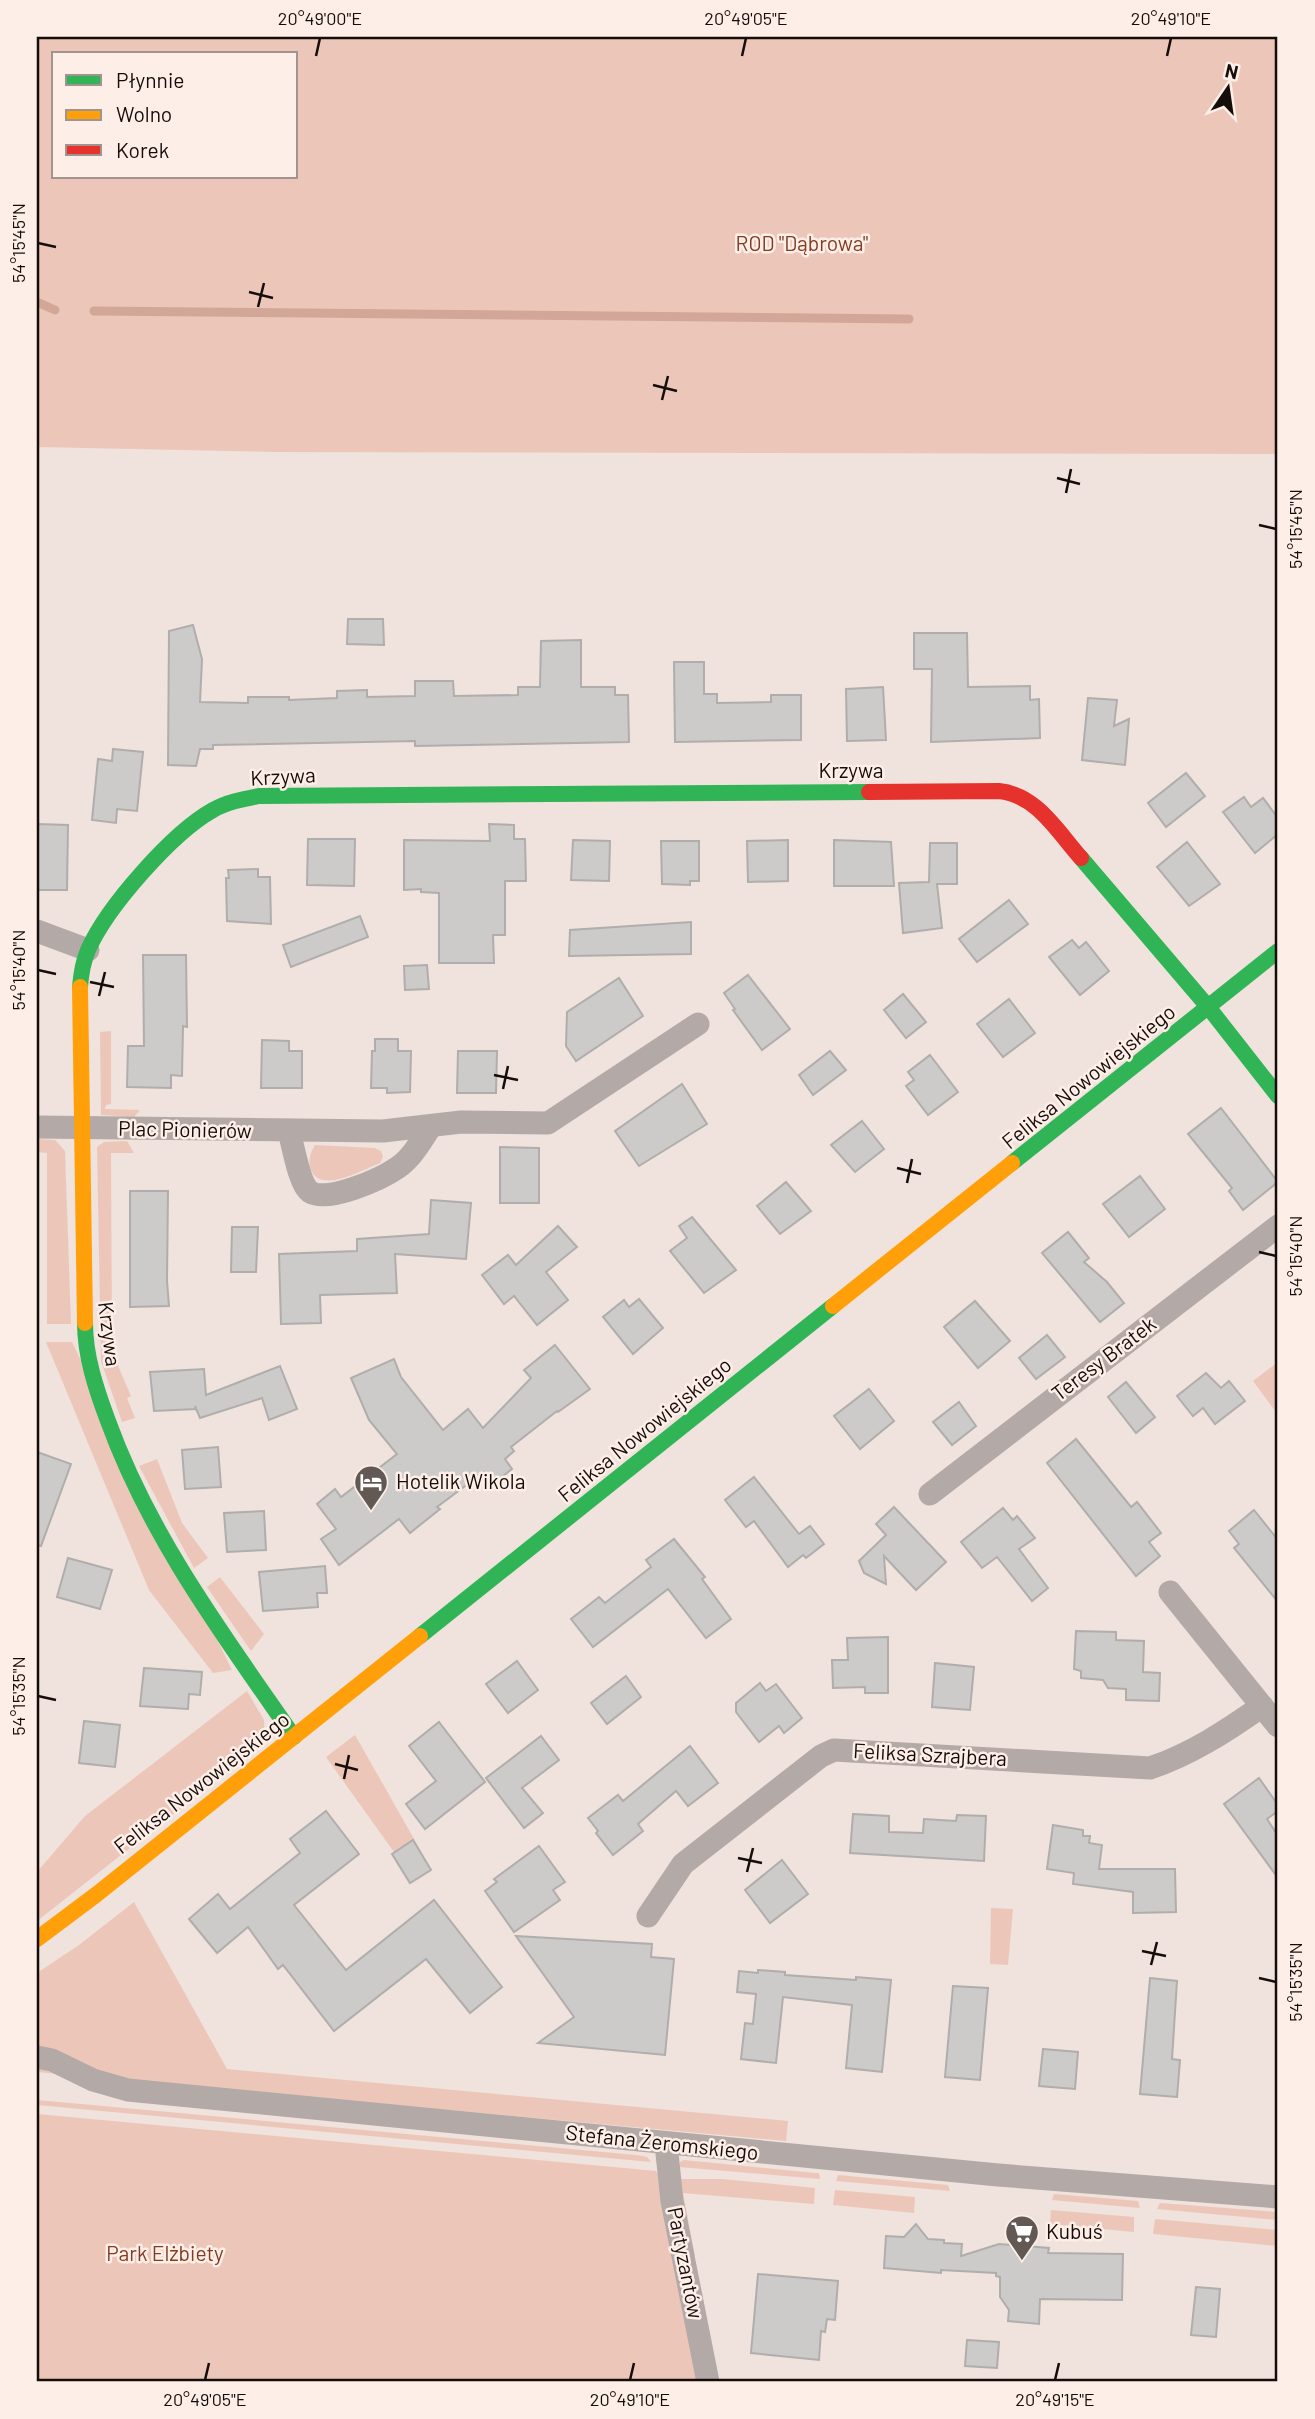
<svg xmlns="http://www.w3.org/2000/svg" width="1315" height="2419" font-family="Barlow,sans-serif">
  <style>
    .green { fill: #ecc7b9; fill-rule: evenodd }
    .lines { fill: none; stroke-linecap: round; stroke-linejoin: round }
    .stream { stroke: #d2a797; stroke-width: 9 }
    .building { fill: #cccbc9; stroke: #afaeac; stroke-width: 2 }
    .street { stroke: #b3a9a6; stroke-width: 23 }
    .fast { stroke: #30b455; stroke-width: 16 }
    .slow { stroke: #ff9f0a; stroke-width: 16 }
    .jam { stroke: #e5322d; stroke-width: 16 }
    .ticks { fill: none; stroke: #150d0a; stroke-width: 2.5 }
    .labels { text-anchor: middle; stroke-width: 5; stroke-linejoin: round; paint-order: stroke }
    .park-label { font-size: 21px; fill: #813c22; stroke: #feeee8 }
    .street-label { font-size: 21px; fill: #150d0a; stroke: #feeee8 }
    .poi-label { font-size: 21px; fill: #150d0a; stroke: #feeee8; text-anchor: start }
    .neatline { fill: none; stroke: #150d0a; stroke-width: 2.5 }
    .ticks-label { font-size: 18px; text-anchor: middle; fill: #150d0a }
  </style>
  <rect width="100%" height="100%" fill="#f0e2dc"/>
  <g class="green">
    <path d="M37 37H1278V454L275 452 37 447ZM54 54H296V177H54Z"/>
    <polygon points="111,1031 111,1104 106,1105 105,1109 140,1110 134,1117 101,1115 100,1032"/>
    <polygon points="37,1139 55,1140 65,1151 71,1324 47,1324 47,1153 37,1152"/>
    <polygon points="127,1141 134,1153 111,1153 112,1352 131,1396 127,1398 135,1418 122,1422 101,1361 97,1147 104,1142"/>
    <path d="M315 1145 375 1148 381 1151 383 1157 380 1163C364 1169 324 1193 312 1172 307 1163 310 1153 315 1145Z"/>
    <polygon points="46,1342 72,1342 232,1670 213,1673 149,1590"/>
    <polygon points="1278,1362 1278,1415 1253,1381"/>
    <polygon points="157,1459 182,1523 208,1558 194,1568 139,1466"/>
    <polygon points="220,1577 264,1634 251,1651 207,1587"/>
    <polygon points="247,1691 264,1720 265,1742 37,1921 37,1872 85,1816"/>
    <polygon points="355,1735 426,1860 413,1840 394,1852 326,1757"/>
    <polygon points="134,1902 227,2069 788,2121 786,2141 37,2072 37,1973 79,1945"/>
    <polygon points="991,1908 1013,1909 1008,1965 990,1964"/>
    <polygon points="37,2100 636,2155 647,2157 651,2162 37,2105"/>
    <polygon points="37,2114 656,2171 660,2178 699,2382 37,2382"/>
    <polygon points="684,2160 816,2173 819,2173 820,2179 679,2167 680,2162"/>
    <polygon points="838,2175 948,2185 950,2191 836,2181"/>
    <polygon points="680,2179 722,2179 815,2188 814,2204 683,2193 695,2256 691,2254"/>
    <polygon points="835,2190 915,2197 914,2213 833,2205"/>
    <polygon points="1054,2194 1138,2201 1140,2208 1052,2200"/>
    <polygon points="1160,2203 1278,2212 1278,2220 1157,2209"/>
    <polygon points="1051,2210 1134,2217 1134,2232 1050,2224"/>
    <polygon points="1155,2219 1278,2230 1278,2246 1153,2234"/>
  </g>
  <g class="lines">
    <g class="stream">
      <polyline points="37,302 55,310"/>
      <polyline points="94,311 909,319"/>
    </g>
  </g>
  <g class="building">
    <polygon points="348,619 383,619 384,645 347,644"/>
    <polygon points="193,625 202,659 200,702 248,703 248,697 289,697 289,700 337,698 337,691 367,690 367,697 415,696 415,681 453,681 454,696 518,695 518,687 540,687 541,641 581,640 581,687 615,687 615,695 628,695 629,742 415,746 415,741 213,745 213,749 200,749 196,766 168,765 169,631"/>
    <polygon points="914,633 967,633 968,687 1030,686 1030,700 1039,699 1040,738 931,742 932,669 914,669"/>
    <polygon points="674,662 704,662 704,694 717,694 717,703 771,702 771,695 801,695 801,740 675,742"/>
    <polygon points="883,687 886,740 847,741 846,689"/>
    <polygon points="1088,698 1117,700 1114,726 1129,719 1125,765 1082,760"/>
    <polygon points="113,749 143,752 137,811 117,809 116,823 92,820 98,759 112,761"/>
    <polygon points="1186,773 1205,796 1166,827 1148,803"/>
    <polygon points="1244,797 1251,807 1263,798 1278,818 1278,834 1255,853 1223,812"/>
    <polygon points="37,824 68,825 67,890 37,890"/>
    <polygon points="489,824 514,825 514,839 525,839 526,881 505,881 505,935 493,935 494,963 439,963 439,893 421,892 421,889 404,890 404,840 490,841"/>
    <polygon points="308,839 355,839 354,886 307,885"/>
    <polygon points="573,840 610,841 609,881 571,880"/>
    <polygon points="788,840 788,881 748,882 747,841"/>
    <polygon points="834,840 891,842 894,886 834,886"/>
    <polygon points="661,841 699,841 699,881 690,881 690,885 662,884"/>
    <polygon points="1187,842 1220,884 1189,906 1157,867"/>
    <polygon points="930,843 957,843 957,884 937,884 942,928 903,933 899,883 929,882"/>
    <polygon points="258,869 258,877 270,877 271,924 227,921 226,878 229,878 228,870"/>
    <polygon points="1009,900 1028,924 977,962 959,939"/>
    <polygon points="360,916 368,937 291,967 283,945"/>
    <polygon points="691,922 691,954 569,956 570,930"/>
    <polygon points="1072,940 1079,948 1086,942 1109,971 1080,995 1049,957"/>
    <polygon points="143,955 186,955 187,1027 183,1026 182,1076 171,1075 171,1088 127,1087 128,1046 144,1046"/>
    <polygon points="427,965 429,989 405,990 404,966"/>
    <polygon points="748,975 790,1029 762,1050 733,1010 735,1009 724,993"/>
    <polygon points="619,978 643,1016 576,1061 566,1046 567,1012"/>
    <polygon points="903,994 926,1022 906,1038 884,1010"/>
    <polygon points="1009,999 1035,1033 1003,1057 977,1024"/>
    <polygon points="375,1039 398,1039 398,1051 411,1051 410,1092 387,1093 387,1088 371,1088 372,1051 375,1051"/>
    <polygon points="262,1040 289,1041 289,1051 302,1051 302,1088 261,1088"/>
    <polygon points="458,1051 497,1051 496,1093 457,1093"/>
    <polygon points="830,1051 846,1070 813,1095 799,1075"/>
    <polygon points="930,1055 958,1092 928,1115 906,1086 914,1080 908,1072"/>
    <polygon points="682,1084 707,1124 639,1166 615,1131"/>
    <polygon points="1221,1108 1278,1182 1243,1210 1229,1191 1232,1188 1188,1134"/>
    <polygon points="862,1121 884,1149 855,1172 831,1145"/>
    <polygon points="500,1147 539,1148 539,1203 500,1203"/>
    <polygon points="1140,1176 1165,1209 1129,1237 1103,1204"/>
    <polygon points="786,1182 811,1211 780,1234 757,1206"/>
    <polygon points="130,1191 168,1191 167,1281 169,1306 130,1307"/>
    <polygon points="431,1200 471,1203 466,1259 395,1254 397,1293 320,1295 321,1323 281,1324 279,1254 357,1251 357,1239 429,1234"/>
    <polygon points="692,1217 736,1270 704,1293 670,1251 687,1238 679,1226"/>
    <polygon points="558,1226 577,1247 546,1272 568,1300 537,1325 514,1296 504,1304 482,1275 508,1255 516,1265"/>
    <polygon points="232,1227 258,1227 256,1272 231,1272"/>
    <polygon points="1068,1232 1089,1258 1084,1262 1107,1282 1124,1303 1100,1322 1042,1253"/>
    <polygon points="639,1299 663,1328 633,1354 603,1317 624,1300 629,1307"/>
    <polygon points="975,1301 1010,1341 978,1368 944,1327"/>
    <polygon points="1047,1335 1065,1357 1036,1379 1019,1358"/>
    <polygon points="555,1345 590,1389 558,1412 557,1411 511,1447 514,1451 505,1459 512,1469 494,1483 484,1472 437,1507 440,1509 410,1533 399,1519 339,1565 321,1539 336,1529 317,1504 335,1489 341,1497 397,1454 369,1420 351,1378 394,1359 401,1377 443,1430 468,1409 483,1428 531,1378 524,1370"/>
    <polygon points="280,1366 297,1409 269,1420 262,1398 200,1418 195,1406 196,1409 154,1411 150,1372 204,1369 206,1395"/>
    <polygon points="1206,1373 1221,1388 1229,1381 1245,1401 1215,1424 1203,1408 1193,1416 1177,1396"/>
    <polygon points="1126,1382 1155,1417 1136,1433 1108,1397"/>
    <polygon points="869,1389 894,1421 860,1449 834,1416"/>
    <polygon points="959,1402 976,1426 952,1445 933,1422"/>
    <polygon points="1076,1439 1131,1507 1137,1502 1161,1533 1149,1542 1160,1556 1136,1576 1047,1463"/>
    <polygon points="218,1447 221,1487 185,1489 182,1450"/>
    <polygon points="37,1452 71,1464 41,1546 37,1545"/>
    <polygon points="754,1477 799,1534 810,1526 824,1544 806,1558 803,1555 788,1567 754,1521 746,1527 725,1500"/>
    <polygon points="894,1507 946,1562 916,1590 884,1556 886,1584 864,1573 859,1561 886,1535 876,1524"/>
    <polygon points="1003,1508 1013,1520 1017,1516 1035,1538 1019,1549 1048,1588 1032,1601 997,1557 982,1568 961,1542"/>
    <polygon points="1254,1510 1278,1540 1278,1602 1234,1548 1239,1544 1229,1531"/>
    <polygon points="264,1511 266,1550 227,1552 224,1513"/>
    <polygon points="674,1539 705,1577 702,1579 731,1619 706,1638 668,1589 593,1647 571,1619 599,1597 605,1603 651,1567 646,1560"/>
    <polygon points="68,1558 112,1570 100,1609 57,1597"/>
    <polygon points="325,1566 327,1593 317,1593 318,1607 263,1611 259,1572"/>
    <polygon points="1076,1631 1116,1632 1116,1640 1144,1641 1143,1672 1160,1673 1159,1701 1126,1700 1126,1689 1108,1688 1103,1680 1081,1678 1081,1671 1074,1669"/>
    <polygon points="888,1637 888,1693 865,1693 865,1687 833,1688 832,1660 848,1660 847,1638"/>
    <polygon points="517,1661 538,1690 508,1713 486,1684"/>
    <polygon points="935,1663 974,1667 970,1710 932,1707"/>
    <polygon points="144,1668 202,1672 200,1695 189,1694 188,1709 140,1706"/>
    <polygon points="626,1676 641,1697 607,1724 591,1703"/>
    <polygon points="760,1683 766,1691 776,1684 802,1718 784,1733 779,1726 759,1742 736,1712 736,1703"/>
    <polygon points="84,1721 120,1725 115,1767 79,1763"/>
    <polygon points="439,1722 485,1782 425,1829 406,1804 436,1781 409,1746"/>
    <polygon points="541,1736 559,1760 522,1788 543,1813 524,1828 486,1778"/>
    <polygon points="690,1746 718,1783 688,1806 676,1791 638,1824 643,1831 613,1855 596,1833 598,1831 588,1818 618,1795 623,1801"/>
    <polygon points="1259,1778 1278,1805 1278,1811 1267,1819 1278,1836 1278,1878 1224,1804"/>
    <polygon points="326,1811 359,1854 294,1905 346,1970 434,1900 502,1987 470,2013 426,1959 334,2031 283,1965 278,1969 248,1927 217,1953 189,1919 218,1894 230,1909 300,1853 290,1839"/>
    <polygon points="853,1814 889,1816 889,1832 923,1833 924,1819 956,1821 957,1815 986,1816 984,1861 850,1853"/>
    <polygon points="1053,1825 1083,1830 1083,1836 1090,1836 1089,1843 1102,1845 1099,1869 1175,1869 1176,1912 1133,1913 1133,1892 1073,1884 1074,1873 1047,1869"/>
    <polygon points="413,1840 431,1870 410,1883 392,1854"/>
    <polygon points="539,1846 565,1882 553,1890 560,1900 514,1932 485,1891 497,1882 494,1879"/>
    <polygon points="782,1860 808,1894 770,1923 745,1890"/>
    <polygon points="516,1936 652,1944 651,1957 674,1959 665,2055 538,2043 574,2017"/>
    <polygon points="758,1970 785,1972 785,1975 856,1980 856,1977 891,1980 882,2072 846,2068 852,2005 783,1997 776,2063 741,2059 745,2023 753,2024 756,1994 737,1992 739,1971 758,1973"/>
    <polygon points="1150,1978 1177,1981 1172,2059 1180,2060 1177,2097 1140,2094"/>
    <polygon points="953,1986 988,1988 980,2080 945,2077"/>
    <polygon points="1043,2049 1078,2052 1075,2089 1039,2086"/>
    <polygon points="916,2224 928,2239 944,2240 944,2243 962,2244 961,2256 999,2244 1049,2248 1048,2253 1123,2254 1122,2300 1040,2299 1039,2324 1008,2321 1009,2310 1000,2297 1000,2277 996,2276 996,2273 941,2270 941,2273 884,2268 886,2236 904,2237"/>
    <polygon points="758,2274 838,2281 835,2320 827,2319 825,2332 821,2331 819,2360 751,2353"/>
    <polygon points="1196,2287 1220,2289 1216,2337 1191,2335"/>
    <polygon points="967,2340 999,2342 997,2368 965,2366"/>
  </g>
  <g class="lines">
    <g class="street">
      <polyline points="37,931 88,950"/>
      <polyline points="37,1127 383,1131 461,1122 548,1123 698,1024"/>
      <path d="M289 1131C293 1145 299 1184 310 1192 328 1203 381 1179 397 1168 412 1158 421 1141 431 1126"/>
      <polyline points="930,1494 1278,1226"/>
      <polyline points="1170,1592 1278,1726"/>
      <path d="M648 1916 683 1864 821 1756 834 1750 1150 1768C1190 1755 1228 1730 1262 1706"/>
      <polyline points="37,2057 52,2060 93,2080 128,2090 998,2175 1278,2197"/>
      <polyline points="666,2144 672,2201 708,2382"/>
    </g>
    <g class="fast">
      <polyline points="1081,858 1209,1008 1278,1096"/>
      <path d="M80 987C81 974 83 962 88 950 107 907 172 833 213 810 227 802 243 799 259 796L869 792"/>
      <polyline points="1012,1163 1278,951"/>
      <path d="M85 1323C85 1356 96 1389 108 1421 150 1537 224 1636 294 1737"/>
      <polyline points="420,1636 833,1306"/>
    </g>
    <g class="slow">
      <polyline points="80,987 85,1323"/>
      <polyline points="833,1306 1012,1163"/>
      <polyline points="37,1939 97,1894 420,1636"/>
    </g>
    <path class="jam" d="M869 792 999 791C1037 795 1057 831 1081 858"/>
  </g>
  <path class="ticks" d="M316 56 320 38M742 56 746 38M1167 56 1171 38M38 243 56 247M249 292 273 298M258 307 264 283M653 385 677 391M662 400 668 376M1057 478 1080 484M1066 493 1071 469M1259 525 1276 529M38 970 56 974M90 982 114 987M99 996 105 972M494 1075 518 1080M503 1089 508 1066M897 1168 921 1174M907 1183 912 1159M1259 1252 1276 1256M38 1696 56 1700M335 1764 358 1770M344 1779 349 1755M738 1858 762 1863M747 1872 753 1848M1142 1951 1166 1956M1151 1965 1157 1942M1259 1978 1276 1982M205 2380 209 2363M630 2380 634 2363M1055 2380 1059 2363"/>
  <defs>
    <g id="hotel-pin" transform="scale(1.75)"><path d="M0 17L-7.5 6A9.5 9.5 0 1 1 7.5 6Z" fill="#625854" stroke="#feeee8"/><path d="M-6-4.5h1.5V1H6V5H4.5V3h-9V5H-6ZM-4 0a1.8 1.8 0 1 1 3.6 0ZM.5 0V-2.5h3Q6-2.5 6 0Z" fill="#fff"/></g>
    <g id="supermarket-pin" transform="scale(1.75)"><path d="M0 17L-7.5 6A9.5 9.5 0 1 1 7.5 6Z" fill="#625854" stroke="#feeee8"/><path d="M-6-5.5h2.5l.6 2H6L4.5 2H-2.5L-4.4-4H-6ZM-1.5 3.2a1.3 1.3 0 1 0 .1 0ZM3 3.2a1.3 1.3 0 1 0 .1 0Z" fill="#fff"/></g>
  </defs>
  <g fill-rule="evenodd">
    <use href="#hotel-pin" x="371" y="1482"/>
    <use href="#supermarket-pin" x="1022" y="2232"/>
  </g>
  <g class="labels">
    <g class="park-label">
      <text x="802" y="251">ROD "Dąbrowa"</text>
      <text x="165" y="2261">Park Elżbiety</text>
    </g>
    <g class="street-label">
      <text x="851" y="778">Krzywa</text>
      <text transform="translate(283 777) rotate(-3)" y="7">Krzywa</text>
      <text transform="translate(1089 1077) rotate(-39)" y="7">Feliksa Nowowiejskiego</text>
      <text transform="translate(185 1130) rotate(1)" y="7">Plac Pionierów</text>
      <text transform="translate(109 1334) rotate(83)" y="7">Krzywa</text>
      <text transform="translate(1104 1359) rotate(-37)" y="7">Teresy Bratek</text>
      <text transform="translate(645 1430) rotate(-39)" y="7">Feliksa Nowowiejskiego</text>
      <text transform="translate(930 1755) rotate(3)" y="7">Feliksa Szrajbera</text>
      <text transform="translate(202 1783) rotate(-38)" y="7">Feliksa Nowowiejskiego</text>
      <text transform="translate(662 2143) rotate(6)" y="7">Stefana Żeromskiego</text>
      <text transform="translate(685 2263) rotate(79)" y="7">Partyzantów</text>
    </g>
    <g class="poi-label">
      <text x="396" y="1489">Hotelik Wikola</text>
      <text x="1046" y="2239">Kubuś</text>
    </g>
  </g>
  <rect width="1315" height="2419" fill="none" stroke="#feeee8" stroke-width="77"/>
  <rect x="52" y="52" width="245" height="126" fill="#feeee8" stroke="#a1948f" stroke-width="2"/>
  <rect x="66" y="75" width="35" height="10" fill="#30b455" stroke="#a1948f" stroke-width="2"/>
  <text x="116" y="88" font-size="21" fill="#150d0a">Płynnie</text>
  <rect x="66" y="110" width="35" height="10" fill="#ff9f0a" stroke="#a1948f" stroke-width="2"/>
  <text x="116" y="122" font-size="21" fill="#150d0a">Wolno</text>
  <rect x="66" y="145" width="35" height="10" fill="#e5322d" stroke="#a1948f" stroke-width="2"/>
  <text x="116" y="158" font-size="21" fill="#150d0a">Korek</text>
  <g transform="translate(1228 88) rotate(13)" stroke="#feeee8" stroke-width="5" paint-order="stroke">
  <path d="M0-5L12 26L0 18L-12 26Z" fill="#150d0a"/>
  <text y="-10" font-size="19" font-weight="bold" text-anchor="middle" fill="#150d0a">N</text>
  </g>
  <rect x="38" y="38" width="1238" height="2342" class="neatline"/>
  <g class="ticks-label">
    <text x="320" y="25">20°49'00"E</text>
    <text x="746" y="25">20°49'05"E</text>
    <text x="1171" y="25">20°49'10"E</text>
    <text transform="translate(19 243) rotate(-90)" y="6">54°15'45"N</text>
    <text transform="translate(1296 529) rotate(-90)" y="6">54°15'45"N</text>
    <text transform="translate(19 970) rotate(-90)" y="6">54°15'40"N</text>
    <text transform="translate(1296 1256) rotate(-90)" y="6">54°15'40"N</text>
    <text transform="translate(19 1696) rotate(-90)" y="6">54°15'35"N</text>
    <text transform="translate(1296 1982) rotate(-90)" y="6">54°15'35"N</text>
    <text x="205" y="2406">20°49'05"E</text>
    <text x="630" y="2406">20°49'10"E</text>
    <text x="1055" y="2406">20°49'15"E</text>
  </g>
</svg>
